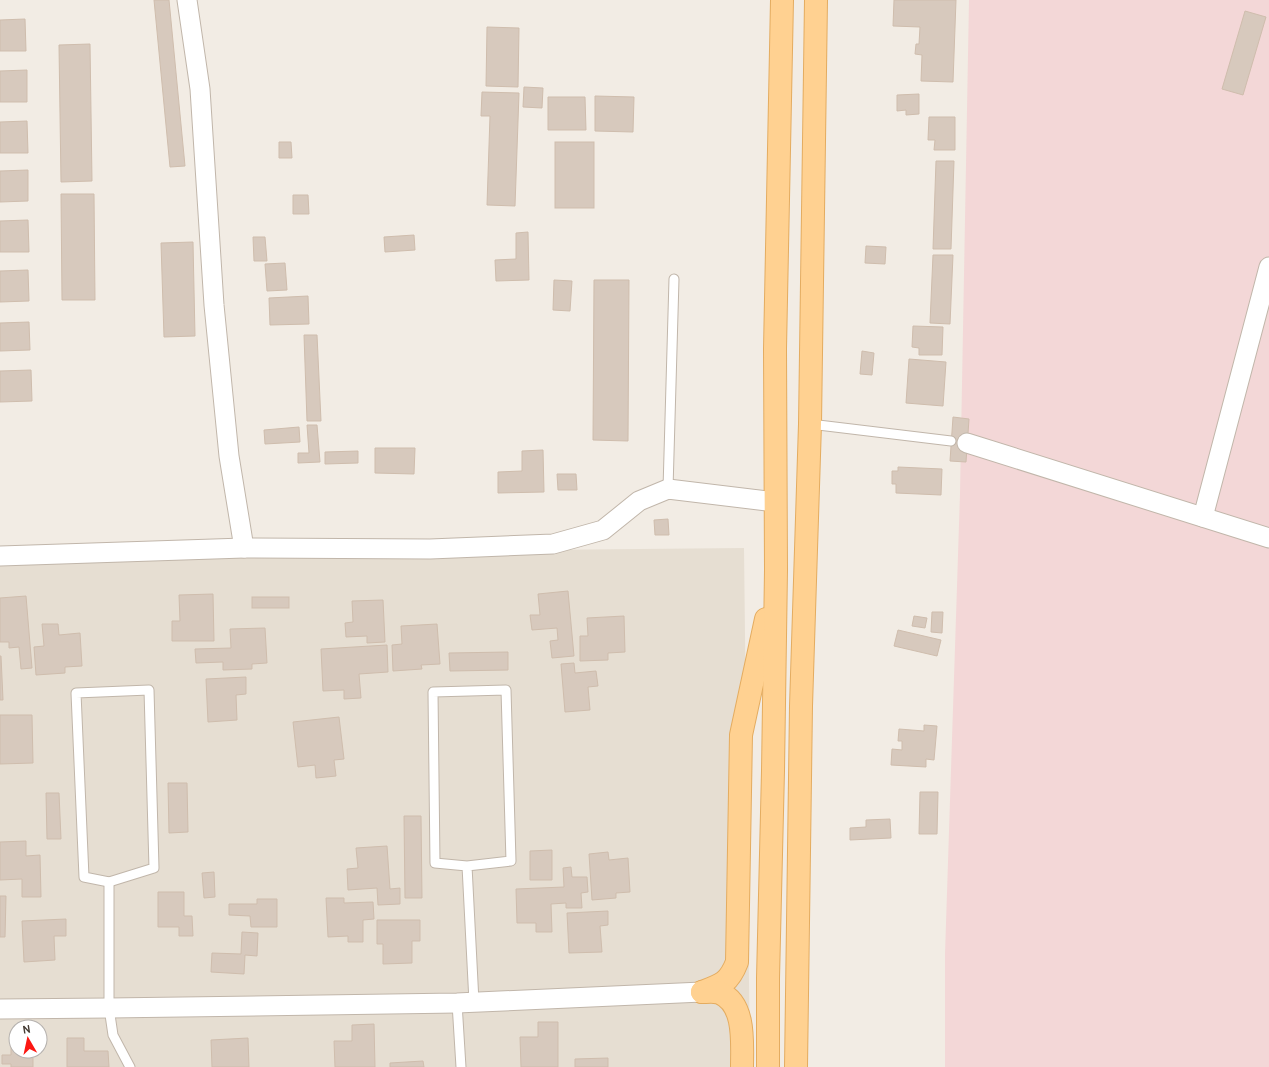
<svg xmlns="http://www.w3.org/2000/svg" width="1269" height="1067" font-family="Overpass,sans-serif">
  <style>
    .residential { fill: #e6ded2; fill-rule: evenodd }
    .medical { fill: #f3d7d7 }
    .building { fill: #d7c9bd; stroke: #cfbdad }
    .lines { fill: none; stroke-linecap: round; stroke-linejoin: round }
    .lane-casing { stroke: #c1b6aa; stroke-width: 11 }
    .street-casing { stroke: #c1b6aa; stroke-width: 21 }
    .primary-casing { stroke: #e4ac60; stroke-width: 24 }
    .lane { stroke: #fff; stroke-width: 9 }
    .street { stroke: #fff; stroke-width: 19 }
    .primary { stroke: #ffd191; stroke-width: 22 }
  </style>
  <rect width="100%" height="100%" fill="#f2ece4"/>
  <path class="residential" d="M744 548 750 1067H0V555ZM16 1027H40V1051H16Z"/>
  <polygon class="medical" points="969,0 1269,0 1269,1067 945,1067 945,954 960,494"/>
  <g class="building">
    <polygon points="154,0 169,0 185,166 170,167"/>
    <polygon points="894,0 956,0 953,82 921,81 922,55 915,54 916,44 919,44 920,27 893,26"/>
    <polygon points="1245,11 1266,17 1243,95 1222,89"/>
    <polygon points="25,19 26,51 0,51 0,20"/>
    <polygon points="487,27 519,28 518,87 486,86"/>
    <polygon points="90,44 92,181 61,182 59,45"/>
    <polygon points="27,70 27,102 0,102 0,71"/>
    <polygon points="524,87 543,88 542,108 523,107"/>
    <polygon points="482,92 519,93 515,206 487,205 490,116 481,116"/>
    <polygon points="919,94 919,114 906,115 906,110 897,111 897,95"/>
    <polygon points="595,96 634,97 633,132 595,131"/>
    <polygon points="548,97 585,97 586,130 548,130"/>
    <polygon points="929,117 955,117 955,150 934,150 935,140 928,140"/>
    <polygon points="27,121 28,153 0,153 0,122"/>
    <polygon points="279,142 291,142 292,158 279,158"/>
    <rect x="555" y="142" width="39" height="66"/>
    <polygon points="936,161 954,161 951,249 933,249"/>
    <polygon points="28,170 28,201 0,202 0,171"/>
    <polygon points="61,194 94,194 95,300 62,300"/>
    <polygon points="293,195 308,195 309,214 293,214"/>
    <polygon points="28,220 29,252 0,252 0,221"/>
    <polygon points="528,232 529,280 496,281 495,260 516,259 516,233"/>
    <polygon points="414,235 415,250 385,252 384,237"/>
    <polygon points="253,237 265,237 267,261 254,261"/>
    <polygon points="193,242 195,336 164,337 161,243"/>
    <polygon points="866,246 886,247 885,264 865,263"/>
    <polygon points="933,255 953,255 950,324 930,323"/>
    <polygon points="285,263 287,290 267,291 265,264"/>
    <polygon points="28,270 29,301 0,302 0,271"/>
    <polygon points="554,280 572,281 570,311 553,310"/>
    <polygon points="594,280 629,280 628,441 593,440"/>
    <polygon points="308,296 309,324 270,325 269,298"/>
    <polygon points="29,322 30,350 0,351 0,323"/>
    <polygon points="913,326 943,327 942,355 919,355 919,348 912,347"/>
    <polygon points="304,335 317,335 321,421 307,421"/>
    <polygon points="862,351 874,353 872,375 860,374"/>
    <polygon points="909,359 946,362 943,406 906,403"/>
    <polygon points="31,370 32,401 0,402 0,371"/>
    <polygon points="953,417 969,419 966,462 950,461"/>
    <polygon points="307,425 317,425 320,462 298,463 298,453 309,453"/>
    <polygon points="299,427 300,442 265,444 264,430"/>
    <polygon points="375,448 415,448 414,474 375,473"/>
    <polygon points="543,450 544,492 498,493 498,472 522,471 522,451"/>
    <polygon points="358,451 358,463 325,464 325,452"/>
    <polygon points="898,467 942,469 941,495 896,493 896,484 892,484 892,471 898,471"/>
    <polygon points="557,474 576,474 577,490 558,490"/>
    <polygon points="668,519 669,535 655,535 654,520"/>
    <polygon points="568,591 574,656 552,658 550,641 558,640 557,628 532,630 530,615 540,615 538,594"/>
    <polygon points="213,594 214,641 172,641 172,621 180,621 179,595"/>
    <polygon points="26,596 32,668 21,669 19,647 9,648 9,642 0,642 0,598"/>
    <rect x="252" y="597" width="37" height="11"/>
    <polygon points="383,600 385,642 367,643 367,636 346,637 345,623 353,622 352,601"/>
    <polygon points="932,612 943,612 942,633 931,632"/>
    <polygon points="624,616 625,652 608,653 608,660 580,661 580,636 588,636 587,618"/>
    <polygon points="914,616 927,618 925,628 912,626"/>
    <polygon points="42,624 58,624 59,635 80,633 82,666 65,667 65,673 36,675 34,647 44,646"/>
    <polygon points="437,624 440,664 421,665 422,669 393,671 392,645 402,644 401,626"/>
    <polygon points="265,628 267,663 252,664 252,669 223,670 223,662 196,663 195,649 231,648 230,629"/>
    <polygon points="898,630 941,640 937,656 894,646"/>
    <polygon points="387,645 388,672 359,674 361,698 344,699 344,690 323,691 321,649"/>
    <polygon points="508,652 508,670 450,671 449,653"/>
    <polygon points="0,656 1,656 3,700 0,700"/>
    <polygon points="574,663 575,673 596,671 598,686 588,687 590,710 565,712 561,664"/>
    <polygon points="246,677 246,694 236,695 237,720 208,722 206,679"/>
    <polygon points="0,715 32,715 33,763 0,764"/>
    <polygon points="339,717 344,759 334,760 336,776 316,778 315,765 298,767 293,722"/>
    <polygon points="924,725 937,726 934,760 926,759 926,767 891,765 892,749 902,750 902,741 898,741 899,729 924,731"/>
    <polygon points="168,783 187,783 188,832 169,833"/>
    <polygon points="920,792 938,792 937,834 919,834"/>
    <polygon points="46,793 59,793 61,839 47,839"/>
    <polygon points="404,816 421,816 422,898 405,898"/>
    <polygon points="890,819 891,838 850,840 850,828 866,827 866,820"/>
    <polygon points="26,841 26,856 40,855 41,897 22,897 22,879 0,880 0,842"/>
    <polygon points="387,846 390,889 400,888 400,904 378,905 377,888 348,890 347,869 358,868 356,848"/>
    <polygon points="552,850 552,880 530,880 530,851"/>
    <polygon points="608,852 609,860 628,858 630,892 616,893 616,898 592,900 589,854"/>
    <polygon points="571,867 572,877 587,877 588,892 581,893 582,908 566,908 566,903 551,904 552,932 536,932 536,923 517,923 516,889 564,887 563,868"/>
    <polygon points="214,872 215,897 204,898 202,873"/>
    <polygon points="158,892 184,892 184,916 192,916 193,936 179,936 179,927 158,927"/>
    <polygon points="0,896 6,896 5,937 0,937"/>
    <polygon points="326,898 344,898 344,903 373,902 374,919 363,920 363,942 348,942 348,936 328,937"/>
    <polygon points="257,899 277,899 277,927 251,927 250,916 229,915 229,904 257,904"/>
    <polygon points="608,911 608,925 600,926 602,952 569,953 567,913"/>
    <polygon points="66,919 66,936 54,936 55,960 24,962 22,921"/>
    <polygon points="377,920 420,920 420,941 412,941 412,963 383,964 383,944 377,944"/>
    <polygon points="242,932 258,933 257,956 245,955 244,974 211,972 212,953 241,954"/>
    <polygon points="538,1022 558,1022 558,1067 521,1067 520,1037 538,1037"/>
    <polygon points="374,1024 375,1067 335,1067 334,1041 352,1041 352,1025"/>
    <polygon points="67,1038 84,1038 84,1051 108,1051 109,1067 67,1067"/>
    <polygon points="248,1038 249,1067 212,1067 211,1040"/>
    <polygon points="11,1042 16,1042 16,1051 33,1051 33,1067 11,1067 11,1064 2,1064 2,1055 11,1055"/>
    <polygon points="608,1058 608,1067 575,1067 575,1059"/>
    <polygon points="423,1061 424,1067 390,1067 390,1063"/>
  </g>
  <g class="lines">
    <g class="lane-casing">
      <g id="lane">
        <polyline points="810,424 951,441"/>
        <polyline points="668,489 674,279"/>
        <polygon points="149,690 154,868 109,882 84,877 76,693"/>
        <polyline points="467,866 511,861 506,690 433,692 435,863 467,866 474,1002"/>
        <polyline points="109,882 109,1008 113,1035 130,1067"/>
        <polyline points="457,1003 461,1067"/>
      </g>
    </g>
    <g class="street-casing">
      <g id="street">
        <polyline points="187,0 200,89 214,305 229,456 244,548"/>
        <polyline points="967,443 1269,538"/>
        <polyline points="1203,517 1269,267"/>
        <polyline points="0,556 244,548 430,549 553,544 603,530 639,501 668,489 775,502"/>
        <polyline points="0,1009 109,1008 457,1003 702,992"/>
      </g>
    </g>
    <g class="primary-casing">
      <g id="primary">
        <path d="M702 992C721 985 729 983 737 962L741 735 766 619"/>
        <path d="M702 992C707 992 715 991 720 993 746 1004 742 1044 742 1067"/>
        <polyline points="768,1067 768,978 773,771 776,570 775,349 782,0"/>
        <polyline points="796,1067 801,706 810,424 816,0"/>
      </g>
    </g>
    <use href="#lane" class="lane"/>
    <use href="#street" class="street"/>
    <use href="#primary" class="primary"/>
  </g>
  <g transform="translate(28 1039) rotate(351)"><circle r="19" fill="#ffffff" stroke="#b5b1ae"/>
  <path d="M0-3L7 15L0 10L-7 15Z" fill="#fc1712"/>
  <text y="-6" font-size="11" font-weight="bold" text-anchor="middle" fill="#453c34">N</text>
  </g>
</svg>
